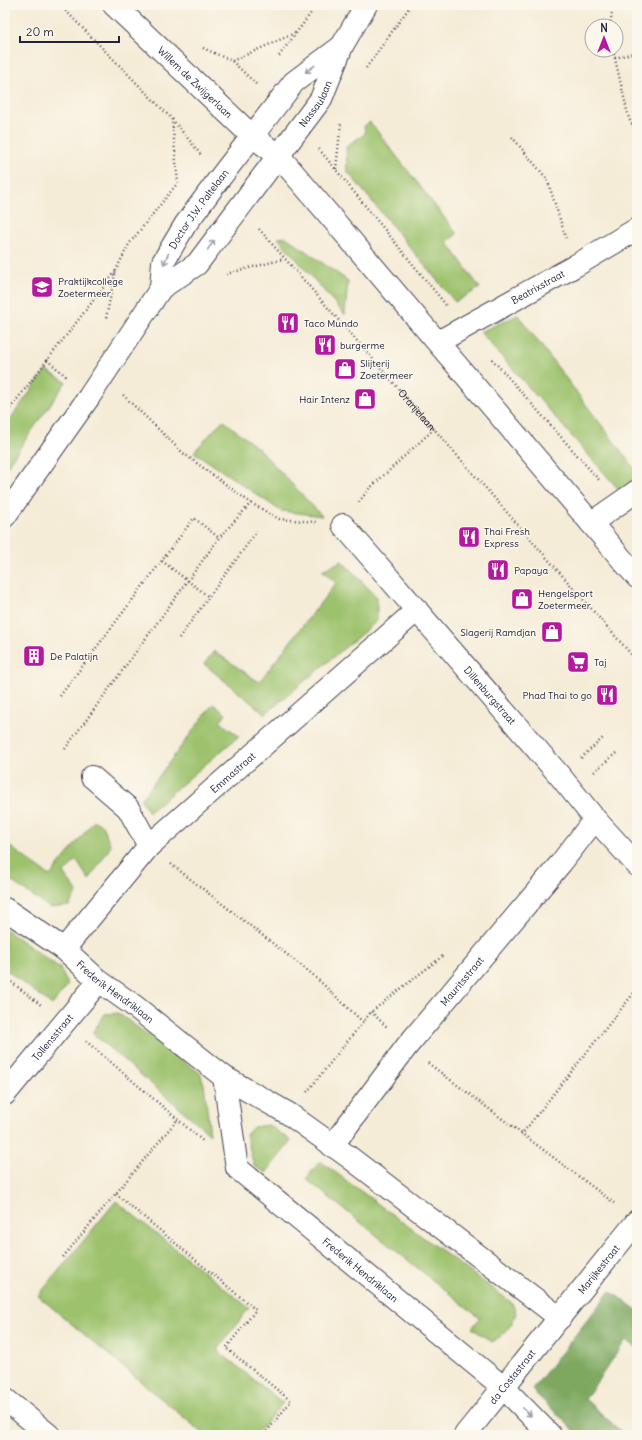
<svg xmlns="http://www.w3.org/2000/svg" width="642" height="1440" font-family="Delius,sans-serif">
  <style>
    .green { fill: #9dc26d; stroke: #607254 }
    .forest { fill: #7ea860; stroke: #50654e }
    .lines { fill: none; stroke-linecap: round; stroke-linejoin: round }
    .minor-casing { stroke: #424052; stroke-width: 24 }
    .path { stroke: #424052; stroke-width: 2.5; stroke-dasharray: 1 3; stroke-linecap: butt }
    .minor { stroke: #fff; stroke-width: 22 }
    .oneway { stroke: #9c9ca7 }
    .labels { text-anchor: middle; stroke-width: 3; stroke-linejoin: round; paint-order: stroke }
    .street-label { font-size: 10px; fill: #22223b; stroke: #fbf7ec }
    .poi-label { font-size: 10px; fill: #22223b; stroke: #fbf7ec; text-anchor: start }
  </style>
  <rect width="100%" height="100%" fill="#fbf7ec"/>
  <filter id="ink" filterUnits="userSpaceOnUse"><feTurbulence type="fractalNoise" baseFrequency=".025" numOctaves="2"/><feDisplacementMap in="SourceGraphic" scale="8" xChannelSelector="R" yChannelSelector="G"/><feConvolveMatrix kernelMatrix="1 2 1 2 8 2 1 2 1" color-interpolation-filters="sRGB"/></filter>
  <filter id="wash" filterUnits="userSpaceOnUse"><feTurbulence type="fractalNoise" baseFrequency=".012" numOctaves="4" result="noise"/><feDisplacementMap in="SourceGraphic" scale="16" xChannelSelector="R" yChannelSelector="G"/><feGaussianBlur stdDeviation="0.9" result="paint"/><feColorMatrix in="noise" values="0 0 0 0 0 0 0 0 0 0 0 0 0 0 0 0 0 1.4 0 .05"/><feComposite in="paint" operator="in"/></filter>
  <g filter="url(#wash)">
    <rect width="100%" height="100%" fill="#f5ecd7"/>
    <g class="green">
      <polygon points="370,122 457,234 447,242 480,288 455,302 347,171 346,146 365,134 364,126"/>
      <polygon points="286,237 348,281 345,315 278,238"/>
      <polygon points="518,315 637,472 637,479 620,491 480,332"/>
      <polygon points="46,370 66,382 5,469 5,426"/>
      <polygon points="223,420 259,449 322,516 281,511 194,452"/>
      <polygon points="342,561 377,597 377,621 265,714 204,664 214,651 259,682 336,583 322,570"/>
      <polygon points="213,704 226,714 220,722 239,736 149,812 141,800"/>
      <polygon points="94,821 102,825 111,846 89,880 76,860 64,873 77,892 69,906 50,908 5,877 5,843 50,876"/>
      <polygon points="5,929 60,968 68,985 52,1005 5,969"/>
      <polygon points="118,1013 200,1073 204,1084 210,1134 92,1033 105,1014"/>
      <polygon points="269,1125 291,1141 266,1173 254,1166 246,1135 253,1127"/>
      <path d="M320 1161 512 1303 516 1313C511 1327 505 1335 492 1342L472 1328 480 1318 306 1179Z"/>
      <polygon points="116,1201 249,1308 217,1350 283,1403 255,1435 205,1435 38,1296"/>
    </g>
    <polygon class="forest" points="610,1291 637,1310 637,1348 626,1340 585,1399 625,1435 579,1435 532,1390"/>
  </g>
  <g filter="url(#ink)">
    <g class="lines">
      <g class="minor-casing">
        <g id="minor">
          <path id="s2" d="M114 5 252 136 279 156 637 577"/>
          <path id="s3" d="M161 288 163 262 185 225 219 179 294 82 342 46"/>
          <path id="s4" d="M438 342 575 266 637 229"/>
          <path id="s5" d="M5 516 89 397 161 288 197 264 321 99 342 46 366 5"/>
          <polyline points="591,523 637,491"/>
          <path id="s6" d="M343 525 560 776 595 819 637 865"/>
          <polyline points="92,777 128,808 149,846"/>
          <path id="s7" d="M5 909 64 949 99 981 133 1005 224 1077 289 1114 349 1157 560 1318"/>
          <path id="s8" d="M64 949 149 846 417 610"/>
          <path id="s9" d="M224 1077 237 1168 504 1388 550 1435"/>
          <path id="s10" d="M5 1094 99 981"/>
          <path id="s11" d="M332 1146 407 1046 561 863 595 819"/>
          <polyline points="5,1399 49,1435"/>
          <path id="s12" d="M465 1435 637 1221"/>
        </g>
      </g>
      <g class="path">
        <polyline points="60,5 172,119 202,156"/>
        <polyline points="610,26 613,5"/>
        <polyline points="203,48 232,61 256,84"/>
        <polyline points="613,50 629,119 637,132"/>
        <polyline points="279,56 317,5"/>
        <polyline points="615,58 637,52"/>
        <polyline points="232,61 295,33"/>
        <polyline points="366,68 411,5"/>
        <polyline points="172,119 178,183"/>
        <polyline points="512,137 547,179 566,238"/>
        <polyline points="319,149 446,305"/>
        <polyline points="336,169 341,122"/>
        <path id="s1" d="M259 229 637 661"/>
        <polyline points="226,274 284,259"/>
        <polyline points="106,318 116,270 129,244 176,185"/>
        <polyline points="492,359 600,481"/>
        <polyline points="47,360 68,378"/>
        <polyline points="123,395 183,453 251,503 279,519 316,522"/>
        <polyline points="5,415 116,271"/>
        <polyline points="359,502 369,489 435,428"/>
        <polyline points="162,561 209,597"/>
        <polyline points="179,638 257,531"/>
        <polyline points="60,696 194,518 219,538"/>
        <polyline points="65,749 219,538 251,503"/>
        <polyline points="581,758 603,738"/>
        <polyline points="594,772 616,753"/>
        <polyline points="171,864 312,974 363,1022"/>
        <polyline points="5,977 41,1005"/>
        <polyline points="371,1012 387,1027"/>
        <polyline points="86,1041 204,1142"/>
        <polyline points="428,1063 614,1203"/>
        <polyline points="307,1092 371,1012 444,955"/>
        <polyline points="521,1135 637,989"/>
        <polyline points="116,1194 256,1310 226,1348 291,1401 264,1435"/>
        <polyline points="63,1257 177,1120"/>
      </g>
      <use href="#minor" class="minor"/>
    </g>
    <defs><path id="oneway-shaft" d="M-6 0H5M1.5-3L5.5 0L1.5 3" fill="none" stroke-width="1.6" stroke-linecap="round" stroke-linejoin="round"/></defs>
    <g class="oneway">
      <use href="#oneway-shaft" transform="translate(310 69) rotate(143)"/>
      <use href="#oneway-shaft" transform="translate(211 245) rotate(-54)"/>
      <use href="#oneway-shaft" transform="translate(166 259) rotate(114)"/>
      <use href="#oneway-shaft" transform="translate(527 1412) rotate(45)"/>
    </g>
  </g>
  <defs>
    <g id="school-square" transform="scale(1.15)"><rect x="-9" y="-9" width="18" height="18" rx="4" fill="#b5179e" stroke="#fbf7ec"/><path d="M0-5L7-2L0 1L-7-2ZM-4 1L0 2.5L4 1V4Q0 6-4 4Z" fill="#fff"/></g>
    <g id="restaurant-square" transform="scale(1.15)"><rect x="-9" y="-9" width="18" height="18" rx="4" fill="#b5179e" stroke="#fbf7ec"/><path d="M-5-6h1v4h1v-4h1v4h1v-4h1v5L-1.5 .5V6h-2V.5L-5-1ZM5-6V6H3V1.5H1.5Q1.5-4 5-6Z" fill="#fff"/></g>
    <g id="shop-square" transform="scale(1.15)"><rect x="-9" y="-9" width="18" height="18" rx="4" fill="#b5179e" stroke="#fbf7ec"/><path d="M-5-2.5h2.3a2.7 3.5 0 0 1 5.4 0H5L5.5 6h-11ZM-1.5-2.5h3a1.5 2.3 0 0 0-3 0Z" fill="#fff"/></g>
    <g id="building-square" transform="scale(1.15)"><rect x="-9" y="-9" width="18" height="18" rx="4" fill="#b5179e" stroke="#fbf7ec"/><path d="M-4-6H4V6H1V3H-1V6H-4ZM-2.5-4.3h1.7v1.8h-1.7ZM.8-4.3h1.7v1.8H.8ZM-2.5-1h1.7V.8h-1.7ZM.8-1h1.7V.8H.8Z" fill="#fff"/></g>
    <g id="supermarket-square" transform="scale(1.15)"><rect x="-9" y="-9" width="18" height="18" rx="4" fill="#b5179e" stroke="#fbf7ec"/><path d="M-6-5.5h2.5l.6 2H6L4.5 2H-2.5L-4.4-4H-6ZM-1.5 3.2a1.3 1.3 0 1 0 .1 0ZM3 3.2a1.3 1.3 0 1 0 .1 0Z" fill="#fff"/></g>
  </defs>
  <g fill-rule="evenodd">
    <use href="#school-square" x="42" y="287"/>
    <use href="#restaurant-square" x="288" y="323"/>
    <use href="#restaurant-square" x="325" y="345"/>
    <use href="#shop-square" x="345" y="369"/>
    <use href="#shop-square" x="365" y="399"/>
    <use href="#restaurant-square" x="469" y="537"/>
    <use href="#restaurant-square" x="498" y="570"/>
    <use href="#shop-square" x="522" y="599"/>
    <use href="#shop-square" x="552" y="632"/>
    <use href="#building-square" x="34" y="656"/>
    <use href="#supermarket-square" x="578" y="662"/>
    <use href="#restaurant-square" x="607" y="695"/>
  </g>
  <g class="labels">
    <g class="street-label">
      <text dy="4" stroke="none"><textPath href="#s2" startOffset="112">Willem de Zwijgerlaan</textPath></text>
      <text dy="4" stroke="none"><textPath href="#s5" startOffset="519">Nassaulaan</textPath></text>
      <text dy="4" stroke="none"><textPath href="#s3" startOffset="90">Doctor J.W. Paltelaan</textPath></text>
      <text dy="4" stroke="none"><textPath href="#s4" startOffset="114">Beatrixstraat</textPath></text>
      <text dy="4" stroke="none"><textPath href="#s1" startOffset="240">Oranjelaan</textPath></text>
      <text dy="4" stroke="none"><textPath href="#s6" startOffset="225">Dillenburgstraat</textPath></text>
      <text dy="4" stroke="none"><textPath href="#s8" startOffset="245">Emmastraat</textPath></text>
      <text dy="4" stroke="none"><textPath href="#s11" startOffset="210">Mauritsstraat</textPath></text>
      <text dy="4" stroke="none"><textPath href="#s7" startOffset="138">Frederik Hendriklaan</textPath></text>
      <text dy="4" stroke="none"><textPath href="#s10" startOffset="74">Tollensstraat</textPath></text>
      <text dy="4" stroke="none"><textPath href="#s12" startOffset="213">Marijkestraat</textPath></text>
      <text dy="4" stroke="none"><textPath href="#s9" startOffset="252">Frederik Hendriklaan</textPath></text>
      <text dy="4" stroke="none"><textPath href="#s12" startOffset="75">da Costastraat</textPath></text>
    </g>
    <g class="poi-label">
      <text x="58" y="285">Praktijkcollege<tspan x="58" dy="12">Zoetermeer</tspan></text>
      <text x="304" y="327">Taco Mundo</text>
      <text x="340" y="349">burgerme</text>
      <text x="360" y="367">Slijterij<tspan x="360" dy="12">Zoetermeer</tspan></text>
      <text x="350" y="403" text-anchor="end">Hair Intenz</text>
      <text x="484" y="535">Thai Fresh<tspan x="484" dy="12">Express</tspan></text>
      <text x="514" y="574">Papaya</text>
      <text x="538" y="597">Hengelsport<tspan x="538" dy="12">Zoetermeer</tspan></text>
      <text x="536" y="636" text-anchor="end">Slagerij Ramdjan</text>
      <text x="50" y="660">De Palatijn</text>
      <text x="594" y="666">Taj</text>
      <text x="592" y="699" text-anchor="end">Phad Thai to go</text>
    </g>
  </g>
  <rect width="642" height="1440" fill="none" stroke="#fbf7ec" stroke-width="20"/>
  <g transform="translate(604 38)"><circle r="19" fill="#fbf7ec" stroke="#a4a2a5"/>
  <path d="M0-3L7 15L0 10L-7 15Z" fill="#b5179e"/>
  <text y="-6" font-size="11" font-weight="bold" text-anchor="middle" fill="#22223b">N</text>
  </g>
  <path d="M20 36v6h99v-6" fill="none" stroke="#22223b" stroke-width="2"/>
  <text x="26" y="36" font-size="12" fill="#22223b" stroke="#fbf7ec" stroke-width="3" paint-order="stroke">20 m</text>
</svg>
